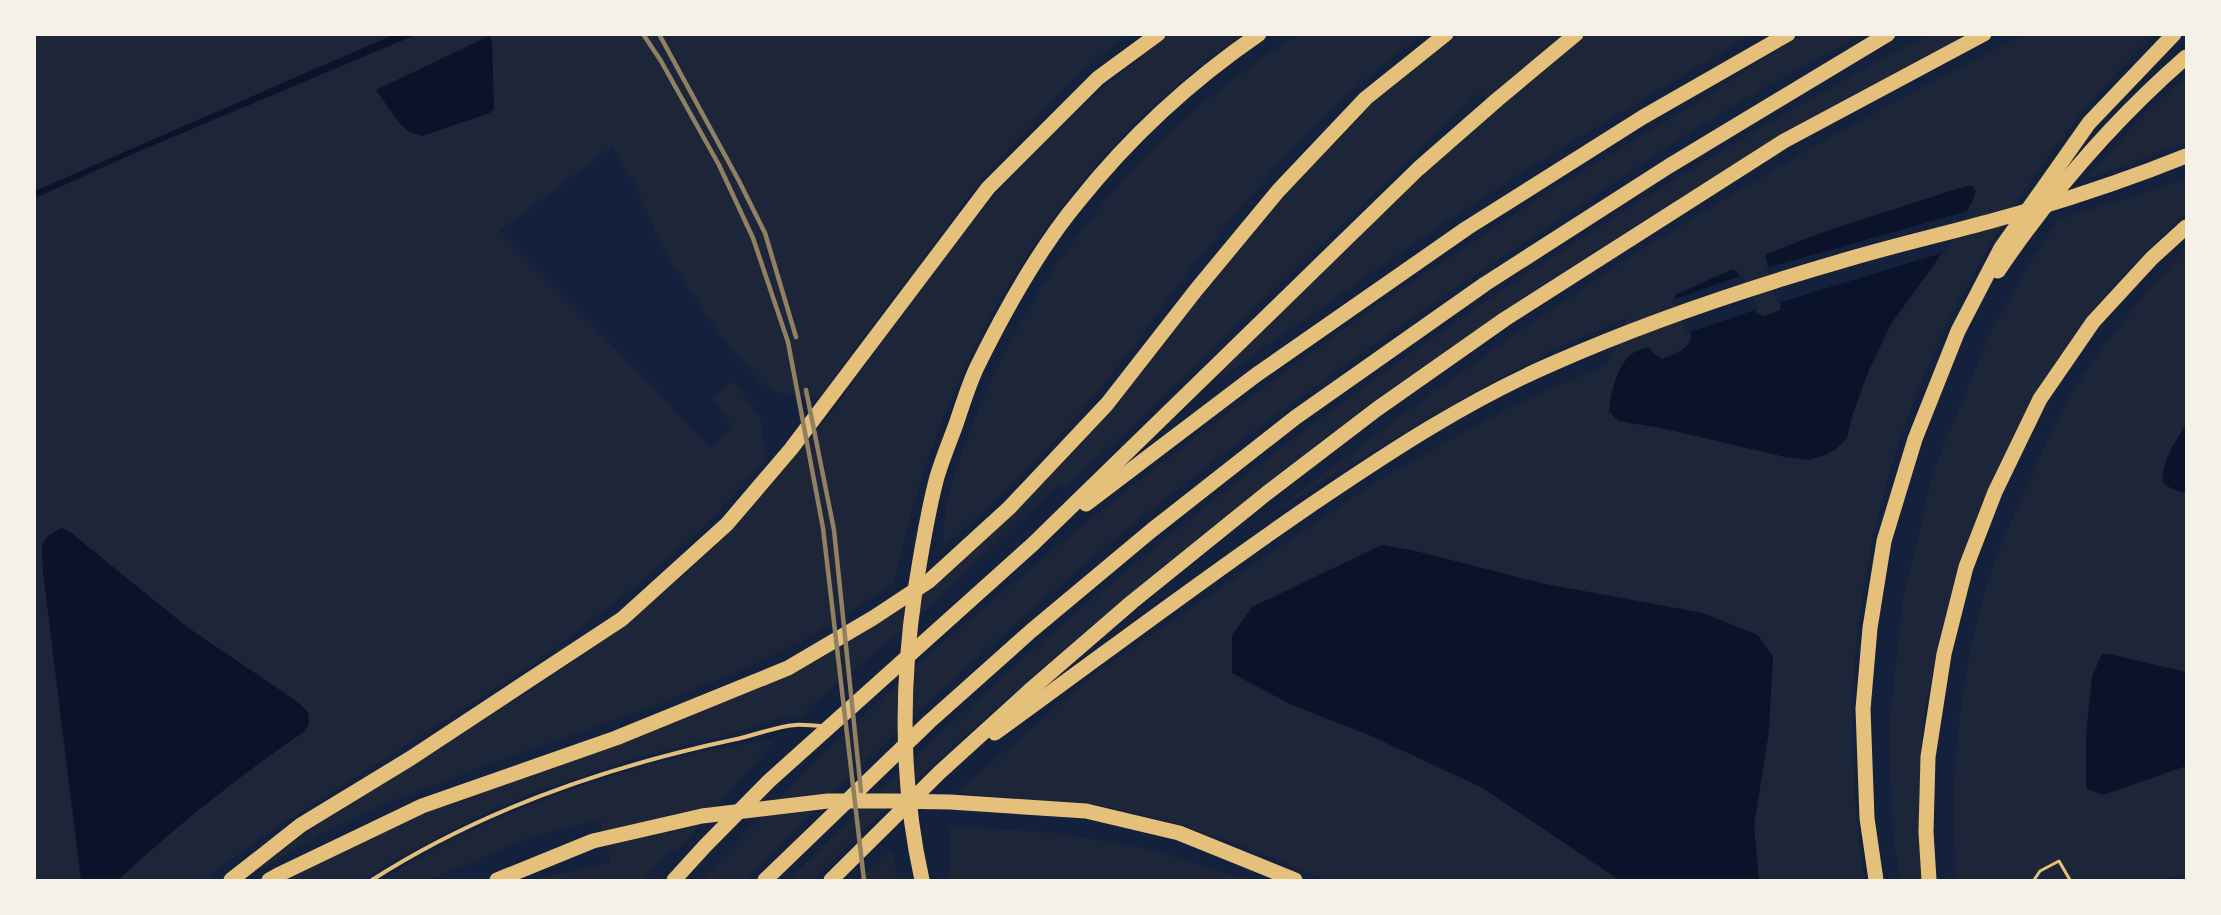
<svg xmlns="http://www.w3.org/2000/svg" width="2221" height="915" font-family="'Roboto Condensed',sans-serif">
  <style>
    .green { fill: #1d2539 }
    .water { fill: #0b132b }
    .pier { fill: #14213d }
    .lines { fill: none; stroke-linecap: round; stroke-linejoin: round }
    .path { stroke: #e5c07b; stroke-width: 3 }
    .service { stroke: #e5c07b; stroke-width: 4 }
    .motorway { stroke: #e5c07b; stroke-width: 15 }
    .rail { stroke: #918062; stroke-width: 4.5 }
  </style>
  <rect width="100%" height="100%" fill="#14213d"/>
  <g class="green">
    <polygon points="34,35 393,35 35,191"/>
    <path d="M415 35H1126L1070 82 981 180 819 397 790 396 773 391 757 378 719 333 661 246 637 187 612 146 499 231 597 329 711 449 733 427 713 397 734 381 761 420 766 460 706 525 637 585 541 659 268 833 203 880H118C176 826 239 776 305 731L299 703 187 627 70 532 43 542V572L81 880H35L34 198 137 152Z"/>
    <path d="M1169 35H1242C1053 166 941 361 894 584L814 634 756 664 644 710 511 756 384 804 323 833 241 880C286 848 330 815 377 785 491 715 607 649 704 555 749 510 792 462 831 413 850 389 865 364 883 340 918 290 956 240 996 194 1048 135 1106 82 1169 35Z"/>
    <path d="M1298 35H1422C1328 101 1250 193 1179 284 1159 310 1140 338 1120 364 1067 431 1008 491 943 547 942 500 959 459 976 416 1039 258 1153 124 1298 35Z"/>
    <polygon points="1459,35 1750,35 1550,155 1439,226 1222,377 1217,373 1414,183 1496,111 1480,92 1124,434 1065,487 1060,482 942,596 811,705 800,719 792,715 738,732 635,758 530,794 483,814 439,837 386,865 362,880 285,880 366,837 426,811 722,702 937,580 988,538 1053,473 1105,414 1284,191 1361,112 1402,76"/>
    <path d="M1800 35H1862C1823 56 1783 77 1745 99 1658 150 1574 210 1490 265 1341 365 1196 469 1059 586 950 679 846 779 745 880H701L805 771 934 649 1094 516 1211 425 1388 297 1566 181 1709 95Z"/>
    <path d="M1927 35H1967C1790 129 1620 230 1455 344 1340 423 1230 511 1123 600 1016 689 911 781 813 880H789C1121 542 1510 258 1927 35Z"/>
    <path d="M2023 35H2154C2098 88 2050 150 2008 216 1929 339 1877 475 1859 620 1855 652 1852 685 1852 718 1852 772 1856 826 1864 880H1759L1754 826 1769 730 1640 601 1545 584 1415 551 1382 545 1252 607 1232 673 1290 704 1369 735 1483 788 1619 880H1327L1237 844 1172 822 1103 806 956 793 1096 673 1375 482 1508 408 1607 365 1628 317 1548 352 1449 406 1319 484 1251 528C1364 443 1477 358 1595 280 1733 190 1876 109 2023 35Z"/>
    <polygon points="2186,76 2186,143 2084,180 2146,112"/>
    <path d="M2186 179V213C2147 251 2107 288 2076 333 2005 431 1958 545 1935 664 1931 682 1926 700 1924 717 1918 771 1919 826 1922 880H1901L1893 838 1889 728 1903 598 1934 470 1988 338 2032 259 2058 220Z"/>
    <path d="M2186 249V873L2162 880H1957C1948 782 1959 680 1987 585 1998 549 2016 510 2032 476 2040 457 2048 436 2058 418 2092 357 2138 299 2186 249Z"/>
    <path d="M776 739 677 851 672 849 642 880H532L611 862 600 819 531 837 429 880H382C474 822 580 781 686 755 716 748 746 744 776 739Z"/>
    <polygon points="949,826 1055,833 1143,848 1250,880 949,880"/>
    <polygon points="891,849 898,880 864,880 863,877"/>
  </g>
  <g class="water">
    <polygon points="393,35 415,35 137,152 35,198 35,191"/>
    <polygon points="489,36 492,41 494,109 490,113 422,136 409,132 400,124 376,90"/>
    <path d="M1966 186H1973L1976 191 1972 202 1936 262 1891 324 1869 370 1852 416 1847 438 1836 449 1825 455 1809 460 1785 457 1661 428 1619 421 1609 412C1611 389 1620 348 1649 348L1654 354 1662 359C1707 343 1690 332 1674 297L1677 294 1733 269 1737 271 1757 313 1764 316 1780 310 1781 305 1766 259V254L1832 229Z"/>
    <path d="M2186 424V493L2172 489 2163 483C2161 460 2175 443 2186 424Z"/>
    <path d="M62 528 70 532 187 627 299 703 308 712 309 724 305 731C239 776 176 826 118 880H81L43 572C43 547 36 539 62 528Z"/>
    <polygon points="1382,545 1415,551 1545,584 1703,613 1758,635 1773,657 1769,730 1754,826 1759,880 1619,880 1483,788 1369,735 1290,704 1232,673 1232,635 1252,607"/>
    <polygon points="2102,654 2109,654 2186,672 2186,766 2103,795 2086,788 2086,736 2092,676"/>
  </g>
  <g class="pier">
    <polygon points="1971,210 1945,252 1778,303 1766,268"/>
    <polygon points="1743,275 1758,309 1687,333 1672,300"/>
  </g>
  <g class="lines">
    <polyline class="path" points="2034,880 2040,871 2059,861 2070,880"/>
    <path class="service" d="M372 880C481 810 606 767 732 740 753 736 774 727 795 725 803 724 813 726 822 726"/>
    <g class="motorway">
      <path d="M1998 271C2051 193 2115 119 2186 57"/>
      <polyline points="1086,504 1256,375 1467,228 1643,117 1788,34"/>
      <path d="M995 733C1100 657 1204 578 1311 505 1389 452 1468 400 1554 363 1651 320 1751 287 1852 258 1900 244 1948 233 1995 220 2060 202 2124 181 2186 156"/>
      <polyline points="231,880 301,825 411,758 622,619 727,524 791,449 988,188 1098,78 1158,34"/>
      <polyline points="269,880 278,875 422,806 616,738 788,668 873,618 929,581 1009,508 1107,404 1196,290 1278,191 1366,98 1446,34"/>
      <polyline points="497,880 593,841 702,816 828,801 891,801 950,802 1086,811 1179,833 1295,880"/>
      <polyline points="674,880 705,846 769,781 1033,544 1418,169 1498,99 1576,34"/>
      <polyline points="765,880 929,722 1031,631 1152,530 1296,417 1485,284 1669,166 1888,34"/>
      <polyline points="831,880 939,773 1029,691 1132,602 1267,493 1377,409 1505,319 1784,141 1984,34"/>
      <path d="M922 880C901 786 901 686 915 591 921 553 927 514 937 477 942 460 949 443 955 427 962 407 968 386 977 367 1004 312 1039 249 1078 202 1129 138 1192 80 1259 34"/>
      <polyline points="1876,880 1867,818 1863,709 1870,628 1884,541 1915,439 1958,331 2001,248 2089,123 2174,34"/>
      <polyline points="1929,880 1926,832 1928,757 1944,654 1966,567 1995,492 2040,399 2093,322 2152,258 2186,227"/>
    </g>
    <g class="rail">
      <polyline points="643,34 661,61 719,165 753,238 788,342 823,528 864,880"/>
      <polyline points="659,34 739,181 765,233 796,337"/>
      <polyline points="806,390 834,530 861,791"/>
    </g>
  </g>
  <rect width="2221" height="915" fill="none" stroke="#f6f1e7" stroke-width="72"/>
</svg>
